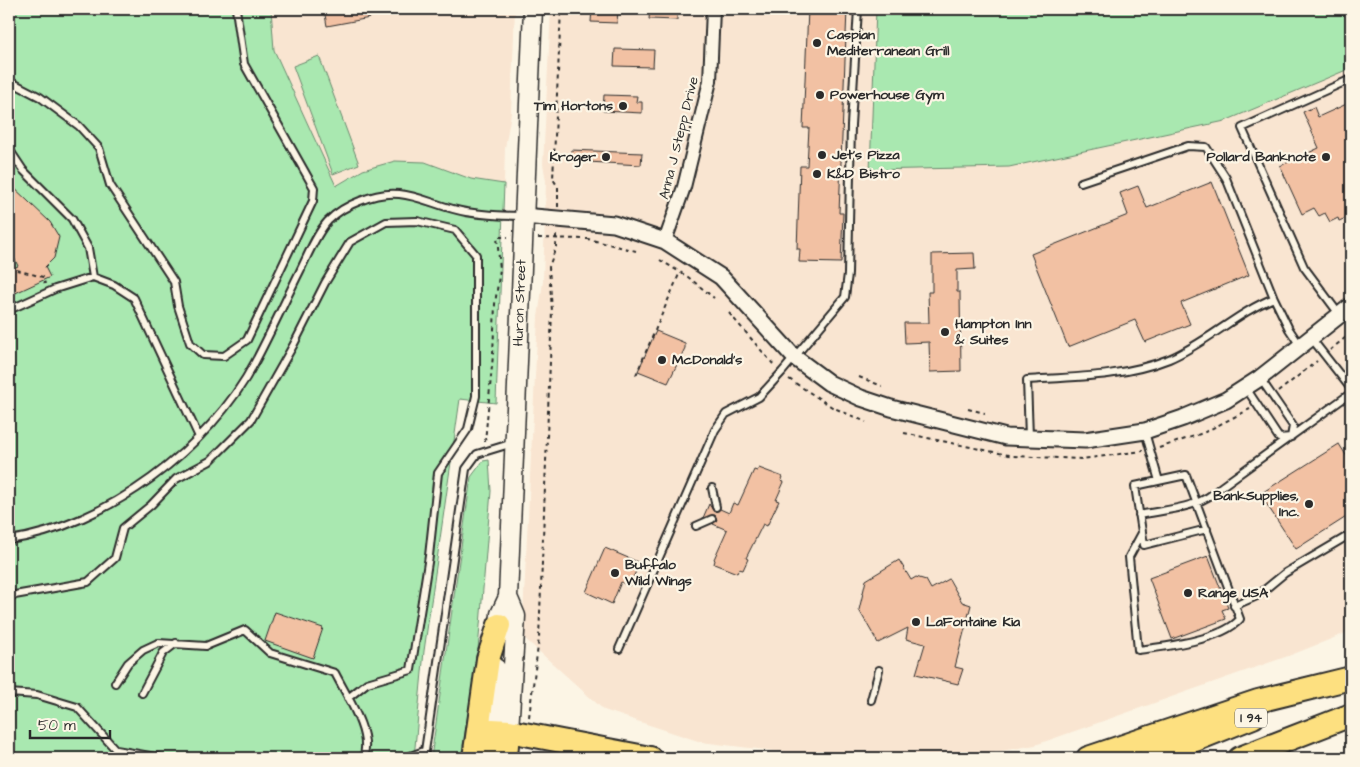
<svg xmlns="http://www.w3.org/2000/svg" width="1360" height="767" viewBox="0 0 1360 767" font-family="'Architects Daughter',sans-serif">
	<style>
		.built { fill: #f9e5d1 }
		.green { fill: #a9e8b0; stroke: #6a8a6e }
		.building { fill: #f2c1a3; stroke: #2b2b2b }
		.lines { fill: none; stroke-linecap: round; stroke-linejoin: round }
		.service-casing { stroke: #2b2b2b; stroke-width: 10 }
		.minor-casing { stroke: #2b2b2b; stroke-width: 16 }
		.tertiary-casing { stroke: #2b2b2b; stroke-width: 19 }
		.secondary-casing { stroke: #2b2b2b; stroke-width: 21 }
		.primary-casing { stroke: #2b2b2b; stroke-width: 24 }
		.motorway-casing { stroke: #2b2b2b; stroke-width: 26 }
		.path { stroke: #2b2b2b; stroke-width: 2; stroke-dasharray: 4 4; stroke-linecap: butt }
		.service { stroke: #fcf5e5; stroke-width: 6 }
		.minor { stroke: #fcf5e5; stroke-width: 12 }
		.tertiary { stroke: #fcf5e5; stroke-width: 15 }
		.secondary { stroke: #fcf5e5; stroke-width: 18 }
		.primary { stroke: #fde080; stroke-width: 20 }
		.motorway { stroke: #fde080; stroke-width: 22 }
		.poi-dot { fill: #2b2b2b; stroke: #fcf5e5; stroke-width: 2 }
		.labels { text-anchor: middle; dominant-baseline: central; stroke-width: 4.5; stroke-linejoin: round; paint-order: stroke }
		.shield { fill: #fcf5e5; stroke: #6a6863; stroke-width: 1 }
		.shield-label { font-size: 12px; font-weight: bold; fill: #2b2b2b }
		.poi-label { font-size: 14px; font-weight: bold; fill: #2b2b2b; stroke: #fcf5e5; text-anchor: start }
		.street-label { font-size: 14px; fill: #2b2b2b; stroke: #fcf5e5 }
	</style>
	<rect width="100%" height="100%" fill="#fcf5e5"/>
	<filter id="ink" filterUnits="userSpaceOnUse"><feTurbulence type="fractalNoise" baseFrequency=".02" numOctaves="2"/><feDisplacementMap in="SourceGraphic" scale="10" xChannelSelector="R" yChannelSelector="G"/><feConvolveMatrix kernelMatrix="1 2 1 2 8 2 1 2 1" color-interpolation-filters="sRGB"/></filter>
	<g filter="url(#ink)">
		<!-- built -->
		<path class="built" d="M271,9H515L511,113L505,148L504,184L471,179L425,162L363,170L336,186L274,50Z
			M551,9H1351V631L1291,655L1035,745L962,758H831L701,742L604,710L522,636L538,317L543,282L546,181L543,164Z"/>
		<!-- green -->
		<path class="green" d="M9,9H271L274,50L336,186L363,170L395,161L425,162L471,179L504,184L496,403L460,399L424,651L414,758H9Z
			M876,9H1351V68L1225,121L1009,167L870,170Z
			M319,56L359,164L333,174L293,66Z
			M489,460L491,491L478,650L461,758H431L471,477L483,461Z"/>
		<!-- building -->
		<path class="building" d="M324,9H368L370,18L327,26Z
			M592,9H618L617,23L591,22Z
			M650,9H677V20L649,19Z
			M808,9H847L839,213H843L841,263L799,262L800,249H797L800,166H807L809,128H803Z
			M615,49L654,50L653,67L614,66Z
			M604,95L637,96L636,102H642V113L603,111Z
			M1351,102V223L1346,218L1339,221L1338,218L1330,222L1325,213L1319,216L1314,208L1302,214L1280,166L1319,148L1303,112L1314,107L1318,117Z
			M571,150L642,153L641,165L570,161Z
			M1212,182L1249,275L1181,303L1190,324L1145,342L1135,320L1068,347L1031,254L1128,215L1120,193L1138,186L1147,208Z
			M9,183L50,222L59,237L54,258L45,267L50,277L9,296V270L18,266L9,247Z
			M974,253L975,269L957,270V292H960L961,371L930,372L929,342L905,343L904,323H929L928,292H932V254Z
			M656,331L685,343V348L668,383L638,371Z
			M1339,444L1351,463V514L1296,549L1260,494Z
			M759,468L783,477L781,481L784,482L776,500L779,501L767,526L763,524L746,558L748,559L743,570L739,569L737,573L714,564L715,560L714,559L727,530L713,524L717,520L715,515L703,518L709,504L714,512L720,509L729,513L733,503L738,505L754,470L757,471Z
			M605,548L640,563L629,586L621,582L612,604L586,592Z
			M1208,556L1228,608L1222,610L1226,619L1172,639L1149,578Z
			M899,560L911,580L916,577L926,580L931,589L949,579L962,602L971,605L955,667L963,669L958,684L916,674L925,644L906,639L908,628L878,643L859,610L866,580Z
			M275,612L323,628L313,658L265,641Z"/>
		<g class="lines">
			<!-- service casing -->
			<g class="service-casing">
				<path id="service" d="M9,84L13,83L40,97L79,126L99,148L110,185L174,282L178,306L190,343L203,355L224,356L247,340L313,201L314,188L244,64L236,9
					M9,149L23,170L72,219L88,248L93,277
					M1274,298L1289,329L1301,347
					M9,310L55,289L93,277L114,285L134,298L199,437
					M1339,314L1304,267L1242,128L1351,79
					M1312,339L1351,389
					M1246,388L1279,438L1291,437L1293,426L1260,378
					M1145,432L1159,481
					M1029,437L1027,380C1074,377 1124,377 1169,359C1207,343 1236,313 1274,298L1226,178L1206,147L1188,146L1081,182
					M712,488L716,507
					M1139,515C1168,509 1199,509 1221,487L1351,393
					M696,526L712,519
					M1142,533L1129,557L1138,650C1165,647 1222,640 1240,619L1186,475L1135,486L1144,545L1207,529
					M9,540C106,526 210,448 255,362C271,332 285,301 300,271C308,255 316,234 328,221C336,213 349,205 360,201C404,182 426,205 466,212C484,215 503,216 522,216
					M9,596L88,582L115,558L123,528L151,505L176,479L210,461L251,420L294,344L325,283L350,242L386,222L417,221L455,230L476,255V396L468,429L438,473L429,556L411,670L367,683L348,698
					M1234,606L1257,596L1285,573L1351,534
					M619,649L715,430L726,414L759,397L782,372L845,297L848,274L851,125L858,9
					M115,683L128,663L143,650L158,643L206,646L245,630L270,653L335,673C346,695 373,734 363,758
					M9,693L37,695L77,707L116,750L161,758
					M142,693L163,653L176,643
					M871,700L879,670
					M405,758L424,751
					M424,758L466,469L477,454L513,443"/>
			</g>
			<!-- minor casing -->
			<g class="minor-casing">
				<path id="minor" d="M665,241L684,187L710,81L713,9"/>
			</g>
			<!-- tertiary casing -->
			<g class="tertiary-casing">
				<path id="tertiary" d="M523,216L614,224L665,241L721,277L794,357L829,383L861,398L891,408L1006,437L1085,440L1145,431L1183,418L1226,400L1260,378L1351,306"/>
			</g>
			<!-- secondary casing -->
			<g class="secondary-casing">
				<path id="secondary" d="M508,597L516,616L509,731
					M498,637L500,614L508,597L533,9
					M492,730L496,668"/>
			</g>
			<!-- primary casing -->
			<g class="primary-casing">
				<path id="primary" d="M490,758L492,730
					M507,758L509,731"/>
			</g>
			<!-- motorway casing -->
			<g class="motorway-casing">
				<path id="motorway" d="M492,730L509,731L650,758
					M474,758L488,659L499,625
					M1088,758L1258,701L1351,678
					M1150,758L1253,717
					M1240,758L1351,715"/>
			</g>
			<!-- path -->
			<path class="path" d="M558,207V187L553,179L561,9
				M538,238L588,239L636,251
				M660,260L688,277L714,298
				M9,268L43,277L45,284
				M729,313L773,364
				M1330,350L1351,333
				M636,375L680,272
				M859,377L882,386
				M789,379L832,407L866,422
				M1278,392L1317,361
				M968,409L985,413
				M904,433L1013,456L1082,459L1143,451
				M485,442L493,355L495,304L500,269L497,237H508
				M1159,448L1203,433L1250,409
				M529,717L539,638L552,311L549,267L556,247V232
				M525,758L526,752"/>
			<!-- service -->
			<use href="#service" class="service"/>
			<!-- minor -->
			<use href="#minor" class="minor"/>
			<!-- tertiary -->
			<use href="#tertiary" class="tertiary"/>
			<!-- secondary -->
			<use href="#secondary" class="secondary"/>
			<!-- primary -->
			<use href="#primary" class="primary"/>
			<!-- motorway -->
			<use href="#motorway" class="motorway"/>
		</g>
	</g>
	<!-- markers -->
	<g class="poi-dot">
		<circle cx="817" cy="43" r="5"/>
		<circle cx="820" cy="95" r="5"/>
		<circle cx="623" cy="106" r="5"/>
		<circle cx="822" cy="155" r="5"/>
		<circle cx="606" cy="157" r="5"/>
		<circle cx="1326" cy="157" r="5"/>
		<circle cx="817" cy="174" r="5"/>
		<circle cx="945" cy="332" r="5"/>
		<circle cx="662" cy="360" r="5"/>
		<circle cx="1309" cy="504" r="5"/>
		<circle cx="615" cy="573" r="5"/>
		<circle cx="1188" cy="593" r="5"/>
		<circle cx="916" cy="622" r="5"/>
	</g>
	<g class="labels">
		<!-- shield labels -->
		<rect class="shield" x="1235" y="708.5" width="32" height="19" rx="4"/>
		<g class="shield-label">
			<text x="1251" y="718">I 94</text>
		</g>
		<!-- poi labels -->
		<g class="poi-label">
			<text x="827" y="35">Caspian<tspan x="827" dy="16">Mediterranean Grill</tspan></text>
			<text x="830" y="95">Powerhouse Gym</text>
			<text x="613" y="106" text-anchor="end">Tim Hortons</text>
			<text x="832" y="155">Jet's Pizza</text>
			<text x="596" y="157" text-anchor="end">Kroger</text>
			<text x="1316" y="157" text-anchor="end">Pollard Banknote</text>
			<text x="827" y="174">K&amp;D Bistro</text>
			<text x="955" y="324">Hampton Inn<tspan x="955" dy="16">&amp; Suites</tspan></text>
			<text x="672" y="360">McDonald's</text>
			<text x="1299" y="496" text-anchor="end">BankSupplies,<tspan x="1299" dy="16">Inc.</tspan></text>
			<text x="625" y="565">Buffalo<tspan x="625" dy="16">Wild Wings</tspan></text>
			<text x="1198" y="593">Range USA</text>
			<text x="926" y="622">LaFontaine Kia</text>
		</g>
		<!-- street labels -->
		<g class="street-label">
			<text transform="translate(679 138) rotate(-76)">Anna J Stepp Drive</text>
			<text transform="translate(520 303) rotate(-88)">Huron Street</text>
		</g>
	</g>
	<!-- margin -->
	<rect width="1360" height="767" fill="none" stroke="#fcf5e5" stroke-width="30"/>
	<rect x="15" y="15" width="1330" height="737" fill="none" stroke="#2b2b2b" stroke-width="2" filter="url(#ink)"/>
	<!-- scale -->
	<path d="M30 730v8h80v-8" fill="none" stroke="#2b2b2b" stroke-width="2.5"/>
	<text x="38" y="730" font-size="15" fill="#2b2b2b" stroke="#fcf5e5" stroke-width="4" paint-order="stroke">50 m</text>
</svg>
